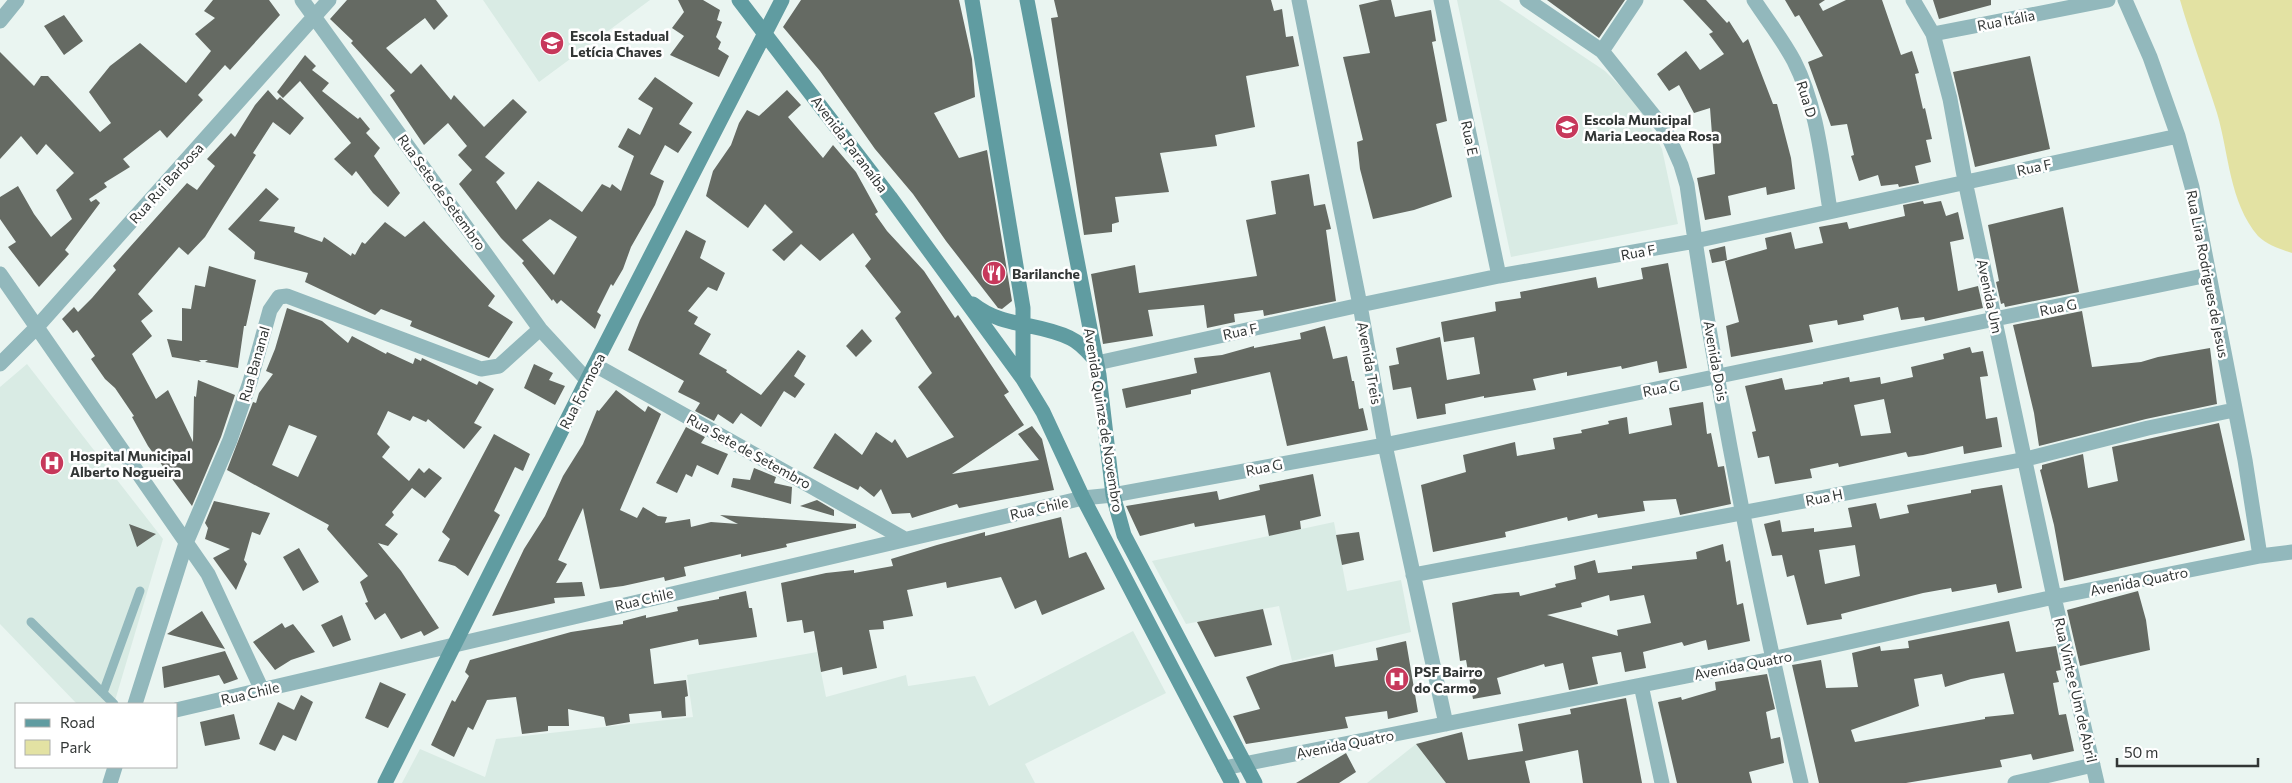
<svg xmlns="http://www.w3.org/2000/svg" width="2292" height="783" viewBox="0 0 2292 783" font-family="Commissioner,sans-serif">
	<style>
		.built { fill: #d9ebe4 }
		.green { fill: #e3e2a3 }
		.building { fill: #656a63; fill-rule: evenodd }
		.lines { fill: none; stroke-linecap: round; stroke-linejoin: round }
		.lane { stroke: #92b8bc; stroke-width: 9 }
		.street { stroke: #92b8bc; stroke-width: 15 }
		.secondary { stroke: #609ca1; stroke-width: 15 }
		.labels { text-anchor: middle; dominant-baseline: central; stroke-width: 5; stroke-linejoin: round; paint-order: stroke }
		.street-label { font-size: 14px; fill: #323635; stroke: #fff }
		.poi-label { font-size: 14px; font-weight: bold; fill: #323635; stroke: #fff; text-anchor: start }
	</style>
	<rect width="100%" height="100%" fill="#eaf5f1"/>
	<!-- built -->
	<path class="built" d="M483,0H650L539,82Z
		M1457,0H1499L1605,71L1638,104L1662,149L1678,224L1511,257Z
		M27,364L163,539L114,704H77L0,624V387Z
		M1334,522L1347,591L1401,580L1411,632L1292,661L1279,606L1186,624L1152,561Z
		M1133,631L1166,693L1025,764L1035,783H402L420,749L485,777L496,739L693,717L687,675L817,652L826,697L906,675L908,686L975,676L989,706Z
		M1416,744L1446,783H1367Z"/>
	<!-- green -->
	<path class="green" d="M2180,0H2292V253C2280,249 2267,245 2258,236C2229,202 2229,153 2217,113C2205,75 2191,38 2180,0Z"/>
	<!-- building -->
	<path class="building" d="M213,0H269L280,15L230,70L225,65L198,95L203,100L167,138L160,130L123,159L130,167L104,183L107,187L89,199L91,202L96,199L100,203L65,250L69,254L39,287L8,247L16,242L0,219V197L18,186L34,214L51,237L72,219L56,190L74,173L46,144L37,155L21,136L0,159V52L34,86L41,76H48L100,132L111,123L89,92L110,66L140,43L186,83L211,51L195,34L215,18L204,11Z
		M347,0H436L448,16L434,30L425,18L386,48L411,74L421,64L451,100L454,95L484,127L513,99L527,112L485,157L505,173L496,182L516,210L538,181L582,212L602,184L610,188L612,184L621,191L634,156L618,147L628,128L640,135L653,108L638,99L655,77L693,103L679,124L692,132L678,153L665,145L650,174L664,181L655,205L631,247L623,269L613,286L611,284L597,312L601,315L595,329L561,300L557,304L553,299L552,301L522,263L524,261L501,238L459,184L472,170L458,155L467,146L448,123L424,145L390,95L395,91L351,43L353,41L330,19ZM550,219L577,237L554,275L522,240Z
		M678,0H703L720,10L717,20L722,22L716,37L721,42L718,49L729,56L719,77L670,55L684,36L672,28L684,12Z
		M801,0H959L972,59L975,97L934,113L959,158L987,150L1012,301L1002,309L998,308L946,241L913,194L875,149L820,71L783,27Z
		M1054,0H1271L1274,11L1282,9L1286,37L1293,36L1299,66L1246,76L1255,127L1215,135L1217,146L1160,153L1169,192L1115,197L1119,222L1112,224V232L1084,235L1051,18L1058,17Z
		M1380,0H1391L1395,17L1431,10L1436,41L1432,42L1447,121L1436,124L1452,197L1414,210L1373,219L1360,169L1357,142L1363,140L1343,57L1370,53L1359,5Z
		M1547,0H1625L1599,38Z
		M1683,0H1706L1727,23L1729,21L1743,43L1748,39L1773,104H1777L1791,158L1795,189L1767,195L1766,187L1728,196L1731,215L1705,220L1697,178L1715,174L1710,108L1694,113L1679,85L1669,91L1657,74L1686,51L1700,70L1724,54L1709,34L1713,32Z
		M1785,0H1825L1819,4L1823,11L1846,0H1882L1901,55L1912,51L1919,73L1915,74L1923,109L1925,108L1932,139L1926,140L1931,162L1915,166L1919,183L1899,187L1898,184L1881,186L1878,175L1859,181L1851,156L1854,155L1847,124L1831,126L1808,62L1823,56L1799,15L1795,17Z
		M1933,0H1991V5L1939,19Z
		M64,15L83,41L64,55L44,26Z
		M305,55L316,66L312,70L329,83L322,91L358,119L360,117L370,129L366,133L380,148L374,156L400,193L388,207L373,193L356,171L352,176L334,159L351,143L300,81L283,98L277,92Z
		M2030,56L2050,149L1975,167L1953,72Z
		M268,90L277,100L280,97L304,118L290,135L273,122L253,153L256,155L205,237L188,255L179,247L138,294L153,311L141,321L152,336L132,354L156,399L168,390L193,442L194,396L196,397L198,380L235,395L221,437L192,506L148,446L132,417L134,416L115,388L105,379L91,359L95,356L77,330L73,333L62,319L74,307L78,312L92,298L116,270L113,266L187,183L197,190L215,166L207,159L231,133L235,137L255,105Z
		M787,90L801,105L788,117L823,158L833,145L856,172L878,212L875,214L887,231L924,271L955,318L958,315L1009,392L1004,395L1024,425L952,474L1039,460L1018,434L1032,426L1042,439L1054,490L959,508L957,504L912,518L910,513L892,514L881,489L874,497L860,486L858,490L813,468L835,433L862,455L876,432L892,443L895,439L907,458L954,437L918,387L932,373L895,318L901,312L865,266L871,259L853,233L820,261L801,244L784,261L772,250L793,232L765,204L748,228L706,196L713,171L731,145L739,123L747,110L759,116Z
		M1309,174L1314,206L1325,204L1331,229L1326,230L1336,301L1264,316L1263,310L1234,314L1235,322L1207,328L1204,305L1148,310L1153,336L1103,344L1091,274L1135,265L1139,293L1257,276L1246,220L1276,214L1271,181Z
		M266,188L279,199L259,221L295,227L294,232L322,242L324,237L351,256L352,253L355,255L362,242L365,244L385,222L405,237L424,221L495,296L488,306L513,322L489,358L410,326L412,321L381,309L375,315L360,308L305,282L308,273L254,259L255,252L228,229Z
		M1923,201L1924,204L1941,201L1946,216L1958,212L1964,239L1950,242L1958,291L1978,286L1983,308L1925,321L1924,317L1901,320L1898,307L1863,315L1864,320L1838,325L1837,320L1809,325L1813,342L1731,357L1726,326L1739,322L1725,261L1767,249L1765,238L1791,232L1795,249L1823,243L1819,227L1847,222L1849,229L1905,216L1903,205Z
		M2063,207L2079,292L2005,307L2004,303L2001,304L1996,282L1999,281L1988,225Z
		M686,230L706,241L700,258L725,273L717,291L708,287L688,311L698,317L694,324L711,334L699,354L727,370L726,372L761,395L798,350L806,356L794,376L805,384L795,398L784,391L761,427L741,413L733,424L718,414L714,421L695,411L700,403L678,392L684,381L628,350L640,320Z
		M1725,246L1727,260L1712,263L1709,250Z
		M1668,263L1687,368L1659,373L1657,361L1622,369L1621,366L1567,376V372L1533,379L1536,390L1484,398V396L1445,404L1446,414L1417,419L1411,387L1393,390L1389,366L1399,364L1396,348L1440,337L1447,380L1480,374L1474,337L1444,342L1441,322L1496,311L1495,302L1521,298L1520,292L1596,277L1598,288L1643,279L1641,268Z
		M209,266L256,280L246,326H244L238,368L205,362L208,360H199L201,362L172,357L167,339L182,341V308L191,309L195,285L205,287Z
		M287,308L322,321L348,343L352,336L386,354L387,352L413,364L415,358L421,361L422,358L477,385L479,381L494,389L474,423L482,427L464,449L428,419L426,422L413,416L410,421L388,411L377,434L390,447L382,457L409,481L419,468L424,473L429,468L442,478L425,498L412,488L392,512L394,515L385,525L398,534L388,546L378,543L401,571L439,628L424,636L421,631L401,639L385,613L375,620L365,603L368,602L360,582L368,576L327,529L329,525L227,470L253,402L256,403L259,393L273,374L266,371L275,349ZM289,425L317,436L298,477L272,465Z
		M2082,311L2092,367L2141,362L2158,357L2210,348L2217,404L2146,419L2039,446L2034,413L2013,325Z
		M1325,326L1333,359L1347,356L1352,381H1354L1359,409L1363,408L1368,430L1287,446L1270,372L1191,390V394L1126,408L1122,389L1197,373L1194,358L1222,355L1254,346V348L1301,339L1300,333Z
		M862,329L872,341L856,357L846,346Z
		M1970,347L1972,353L1983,351L1988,376L1980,377L1986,419L1997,417L2002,447L1964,454L1963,446L1923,455L1908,457L1906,452L1839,467L1838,463L1810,469L1812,478L1775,484L1769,456L1758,458L1752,432L1756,431L1745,386L1782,378L1785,390L1823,384V382L1849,377L1850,382L1880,377L1881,384L1913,377L1911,367L1944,359L1943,354ZM1884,399L1891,433L1861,436L1854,405Z
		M534,364L553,373L549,380L565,386L555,405L524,388Z
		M616,390L645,412L648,406L661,414L620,510L637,518L643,507L658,516L667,517L665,523L690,519L691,527L711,522L738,524L720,515L856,524V528L786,544L787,547L741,557V554L684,567L686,576L665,581L664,577L623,586L600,589L583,508L558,560L567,564L556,583L582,582L585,596L554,598L555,603L492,616L524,549L545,516L563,476L583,444L597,410L599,411Z
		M1703,402L1707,434L1711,433L1718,467L1724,466L1731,504L1680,515L1676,499L1643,501L1645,511L1598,518L1597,514L1568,521L1567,517L1505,532L1506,537L1433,552L1421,485L1466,472L1463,455L1515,442L1517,456L1555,449L1553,438L1582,433L1581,430L1609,424L1608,421L1627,417L1629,434L1672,425L1669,408Z
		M2219,423L2245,540L2064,581L2054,525L2040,470L2042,469V465L2083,454L2088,488L2118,481L2112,447Z
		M686,427L705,437L701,443L728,454L718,475L697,465L692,477L686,474L677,493L656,483Z
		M494,434L530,454L523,471L515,467L494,511L500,515L468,576L455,566L438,561L450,539L442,532Z
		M754,468L776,477L774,483L792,487L791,504L731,487L733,478L750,480Z
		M1313,474L1321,516L1300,521L1301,529L1269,536L1265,515L1195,527L1194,523L1140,536L1126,506L1217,491L1219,500L1260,490L1259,485Z
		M2002,485L2022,588L1998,593L1996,584L1952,592L1951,588L1923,593L1841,614L1842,619L1807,625L1794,575L1787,577L1782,555L1772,556L1764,524L1780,520L1782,532L1814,528V532L1852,527L1848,508L1876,503L1880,519L1909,513L1907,505L1971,493V490ZM1855,545L1860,576L1825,584L1819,550Z
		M817,500L834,510V516L800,506Z
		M214,501L270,513L260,535L252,532L244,560L247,564L236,590L213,558L230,549L205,539L208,528L205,523Z
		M1061,517L1069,558L1086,552L1105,589L1042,615L1036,600L1015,609L1001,577L947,588L946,582L907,590L913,616L883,621L884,629L869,630L877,668L843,675L842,667L821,672L814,631L804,633L802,620L787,622L781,583L826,573L854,570V573L893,566L891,559L937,545L985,532V536Z
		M129,524L156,534L137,547Z
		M1359,532L1364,560L1342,565L1336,535Z
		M1723,544L1726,562L1730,560L1737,605L1743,603L1750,641L1708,650L1706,640L1684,646L1682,642L1643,652L1646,668L1625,672L1621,652L1592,657L1598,684L1569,690L1563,663L1545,667L1544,664L1497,678L1501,694L1473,699L1466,660L1460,661L1452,603L1495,594L1519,592L1520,596L1556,587L1555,584L1576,579L1574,566L1595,560L1598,573L1632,569V566L1697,559L1696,552ZM1609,595L1610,601L1644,595L1651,623L1617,630L1618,636L1547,615L1582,607L1581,603Z
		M299,548L319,582L303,591L283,557Z
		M746,591L749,608H752L757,637L699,645L698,639L650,649L654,684L686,680L688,696L685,697L686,716L662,718L661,711L629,714L630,722L606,726L604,717L568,709L569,726H548V731L522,734L516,697L487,700L473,730L468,727L454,757L431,745L452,700L455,702L469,676L465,672L470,660L571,632L623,624V621L646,615V618L678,611L677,607L719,599V597Z
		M2138,591L2146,620L2150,650L2080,666L2067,610Z
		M1263,609L1272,645L1215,657L1197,622Z
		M202,611L225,649L167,634Z
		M342,615L351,640L333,647L321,625Z
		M2009,621L2016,652L2056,646L2061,670L2056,671L2059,682L2053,683L2059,715L2066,714L2074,751L2033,760L2031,754L2000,760L2002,767L1906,783H1819L1792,665L1821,660L1826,688L1858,687L1852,653L1880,646L1881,651L1909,648L1908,641ZM2004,673L2014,714L1985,717V719L1855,742L1851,730L1919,706L1914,679L1942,674L1945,687L1971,679Z
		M282,623L285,628L293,624L315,652L291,660L275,670L253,642Z
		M1406,641L1418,712L1388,719L1387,711L1345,717L1348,728L1246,744L1233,716L1260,709L1246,677L1281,665L1333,654L1335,667L1378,660L1376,648Z
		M225,651L238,679L224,684L219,675L164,688L162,667Z
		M1767,674L1775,709L1766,712L1771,739L1780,737L1784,763L1749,772L1752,783H1677L1658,702L1681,697L1682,700L1716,690L1715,682Z
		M380,682L406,694L388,728L365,718Z
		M301,695L313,702L296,741L283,735L275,751L259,744L278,702L294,710Z
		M1626,698L1642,783H1583L1578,750L1525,761L1530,783H1446L1416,744L1462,732L1468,760L1523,751L1518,724L1571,714L1570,709Z
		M234,714L240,739L205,746L200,722Z
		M1346,753L1356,772L1339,783H1296Z"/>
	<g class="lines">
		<!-- lane -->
		<path class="lane" d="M31,622L114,704
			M103,693L140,591"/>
		<!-- street -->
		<path class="street" d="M302,0L540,329L587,380
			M1299,0L1360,305L1385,445L1446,724
			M1441,0L1499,276
			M1527,0L1602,51L1666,131L1681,165L1687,185C1715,386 1755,586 1801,783
			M1754,0C1767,20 1783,40 1794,61C1817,106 1822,161 1830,210
			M1913,0L1933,34L1950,99L1965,181L2054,597L2097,783
			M2125,0L2150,57L2178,136L2192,187L2245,460L2260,556
			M0,21L17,0
			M1933,34L2108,0
			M1602,51L1636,0
			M0,274L208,574L262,690
			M1097,363L1360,305L1499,276L1695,241L2178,136
			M0,364L36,328L329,0
			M595,365L903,538
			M1413,575L2026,459L2148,428L2234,410
			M1641,685L1662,783
			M135,704L186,543L230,440L250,382L270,310L279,297L287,296L481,369L499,366L540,329
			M176,710L1083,498L1113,495L1385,445L2208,275
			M1224,768L1772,659L2054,597L2260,556L2292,552
			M110,783L115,767
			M2015,783L2093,765"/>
		<!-- secondary -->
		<path class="secondary" d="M739,0L890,197L1023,379L1043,412L1083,498L1232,783
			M972,0L1023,308V379
			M1027,0L1099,375L1113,495L1124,535L1255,783
			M973,304C1003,328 1037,322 1070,338C1081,343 1088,352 1096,361
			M385,783L587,380L782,0"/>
	</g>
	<!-- icons -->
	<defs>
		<g id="school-disc" transform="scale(1.25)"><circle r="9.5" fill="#c7385b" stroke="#fff"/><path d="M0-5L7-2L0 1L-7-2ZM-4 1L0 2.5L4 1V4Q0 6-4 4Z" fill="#fff"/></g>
		<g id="restaurant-disc" transform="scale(1.25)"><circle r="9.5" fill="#c7385b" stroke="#fff"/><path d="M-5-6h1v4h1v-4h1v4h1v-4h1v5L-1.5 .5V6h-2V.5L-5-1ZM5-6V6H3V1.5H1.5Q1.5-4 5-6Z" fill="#fff"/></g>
		<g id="hospital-disc" transform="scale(1.25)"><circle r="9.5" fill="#c7385b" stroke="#fff"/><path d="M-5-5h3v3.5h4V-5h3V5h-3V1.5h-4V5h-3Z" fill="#fff"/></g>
	</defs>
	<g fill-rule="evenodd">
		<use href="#school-disc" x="552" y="43"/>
		<use href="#school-disc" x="1567" y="127"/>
		<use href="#restaurant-disc" x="994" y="273"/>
		<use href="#hospital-disc" x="52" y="463"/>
		<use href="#hospital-disc" x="1397" y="679"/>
	</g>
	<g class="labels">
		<!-- street labels -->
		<g class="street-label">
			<text transform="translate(2006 20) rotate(-11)">Rua Itália</text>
			<text transform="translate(1807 99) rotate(73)">Rua D</text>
			<text transform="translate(1470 138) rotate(78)">Rua E</text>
			<text transform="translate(850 144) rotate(53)">Avenida Paranaíba</text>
			<text transform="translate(2034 167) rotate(-12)">Rua F</text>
			<text transform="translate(166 183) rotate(-48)">Rua Rui Barbosa</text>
			<text transform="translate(442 192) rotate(54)">Rua Sete de Setembro</text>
			<text transform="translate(1638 252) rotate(-10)">Rua F</text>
			<text transform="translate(2208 274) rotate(79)">Rua Lira Rodrigues de Jesus</text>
			<text transform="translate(1990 296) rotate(78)">Avenida Um</text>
			<text transform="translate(2058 307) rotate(-12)">Rua G</text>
			<text transform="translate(1240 331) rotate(-12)">Rua F</text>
			<text transform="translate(1716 361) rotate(80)">Avenida Dois</text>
			<text transform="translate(1370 363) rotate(80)">Avenida Treis</text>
			<text transform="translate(254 364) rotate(-74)">Rua Bananal</text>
			<text transform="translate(1661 388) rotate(-11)">Rua G</text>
			<text transform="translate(582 391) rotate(-63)">Rua Formosa</text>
			<text transform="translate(1104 420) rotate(81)">Avenida Quinze de Novembro</text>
			<text transform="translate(749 451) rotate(29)">Rua Sete de Setembro</text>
			<text transform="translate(1264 467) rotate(-11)">Rua G</text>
			<text transform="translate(1824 497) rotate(-11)">Rua H</text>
			<text transform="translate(1039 508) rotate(-13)">Rua Chile</text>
			<text transform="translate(2139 581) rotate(-11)">Avenida Quatro</text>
			<text transform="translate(644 599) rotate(-13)">Rua Chile</text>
			<text transform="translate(1743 665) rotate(-11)">Avenida Quatro</text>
			<text transform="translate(2076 690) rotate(77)">Rua Vinte e Um de Abril</text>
			<text transform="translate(250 693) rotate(-13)">Rua Chile</text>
			<text transform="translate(1345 744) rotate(-11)">Avenida Quatro</text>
		</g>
		<!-- poi labels -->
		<g class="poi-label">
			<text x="570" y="35">Escola Estadual<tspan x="570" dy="16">Letícia Chaves</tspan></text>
			<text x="1584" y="119">Escola Municipal<tspan x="1584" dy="16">Maria Leocadea Rosa</tspan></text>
			<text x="1012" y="273">Barilanche</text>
			<text x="70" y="455">Hospital Municipal<tspan x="70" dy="16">Alberto Nogueira</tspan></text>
			<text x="1414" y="671">PSF Bairro<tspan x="1414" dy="16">do Carmo</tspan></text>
		</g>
	</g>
	<!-- legend -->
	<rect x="15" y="703" width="162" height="65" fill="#ffffff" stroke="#adafae"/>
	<rect x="25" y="719" width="25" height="8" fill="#609ca1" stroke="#adafae"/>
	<text x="60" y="728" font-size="15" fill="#323635">Road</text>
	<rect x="25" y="740" width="25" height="15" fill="#e3e2a3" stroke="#adafae"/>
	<text x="60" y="753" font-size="15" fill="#323635">Park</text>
	<!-- scale -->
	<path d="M2117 758v8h141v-8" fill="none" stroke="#323635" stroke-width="2.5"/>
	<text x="2124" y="758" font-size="15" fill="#323635" stroke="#ffffff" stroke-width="4" paint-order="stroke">50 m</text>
</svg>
